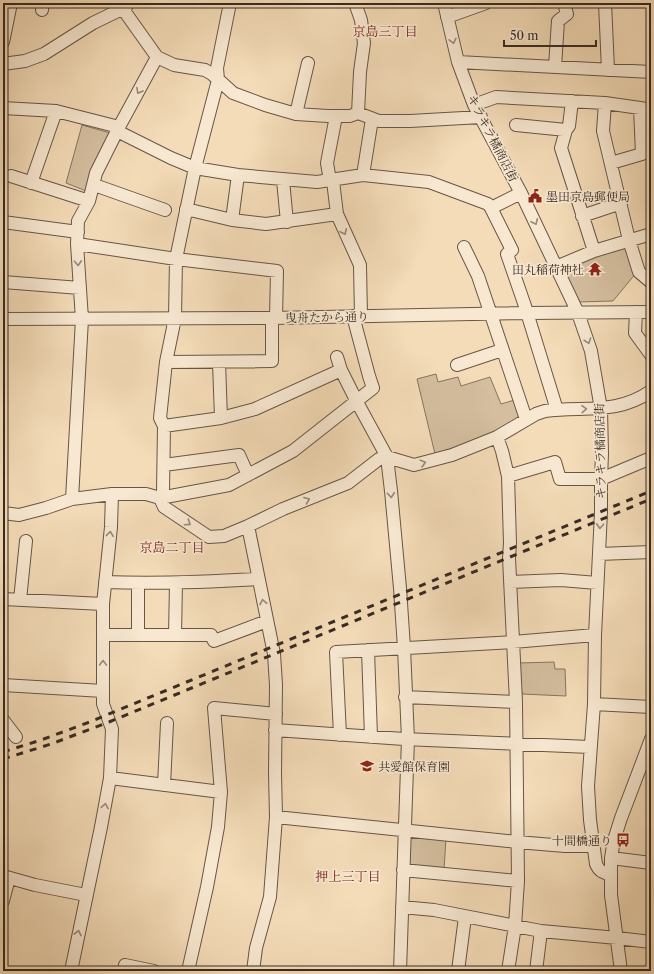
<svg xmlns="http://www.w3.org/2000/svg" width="654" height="974" viewBox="0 0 654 974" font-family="'Libre Caslon Text','Noto Serif JP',serif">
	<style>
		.green { fill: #d4be9f; stroke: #867461 }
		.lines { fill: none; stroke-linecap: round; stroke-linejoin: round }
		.minor-casing { stroke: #665648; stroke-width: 14 }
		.minor { stroke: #f8e8d1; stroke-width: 12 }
		.rail { stroke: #372a23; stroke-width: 3; stroke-dasharray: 7 7; stroke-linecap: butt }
		.oneway { stroke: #98897a }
		.labels { text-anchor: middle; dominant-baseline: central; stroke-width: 3.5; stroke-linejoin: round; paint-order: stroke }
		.street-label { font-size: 12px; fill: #372a23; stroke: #f8e8d1 }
		.poi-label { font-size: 12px; fill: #372a23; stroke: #f8e8d1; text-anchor: start }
		.neighbourhood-label { font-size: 13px; fill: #7a1f14; stroke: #f8e8d1 }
	</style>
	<rect width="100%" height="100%" fill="#f4dcb8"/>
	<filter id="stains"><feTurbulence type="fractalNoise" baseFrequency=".005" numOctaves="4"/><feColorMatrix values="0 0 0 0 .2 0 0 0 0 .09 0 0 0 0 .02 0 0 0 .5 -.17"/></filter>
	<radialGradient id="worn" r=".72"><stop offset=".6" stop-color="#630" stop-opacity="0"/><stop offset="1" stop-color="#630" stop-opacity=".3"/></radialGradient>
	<!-- green -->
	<path class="green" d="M82,125L110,133L86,191L66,183Z
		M624,245L636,273L613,301L578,302L564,271L565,267Z
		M436,374L438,382L458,377L461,386L490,377L501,404L518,399L524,418L479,439L435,454L417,379Z
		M554,662L555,669H565L566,696L522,694L519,663Z
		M409,835L446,839L444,869L407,865Z"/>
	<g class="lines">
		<!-- minor casing -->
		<g class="minor-casing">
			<path id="minor" d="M126,3L125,12L157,57L174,65L205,70L212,74L233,93L265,105L296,114L328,116H350L358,113L379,121H410L481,117
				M355,3L361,20L364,43L360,72L358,113
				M444,3L458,62L474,105L521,193L578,313L591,351L601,409L602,454L601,479V512L595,635L594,704L588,786L590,820L596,864C599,871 603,873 610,874
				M605,3L608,70
				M42,10L43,3
				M447,17L486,3
				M3,42L11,3
				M458,62L651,72
				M3,64L25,61L44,54L93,23L126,7
				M555,67L558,21L567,14L564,3
				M572,101L569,126L566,130L561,148L594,251
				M605,103L603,131L629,240L639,272L651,282
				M474,105L496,97L605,103L640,108L651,110
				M3,108L56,111L119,127
				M296,114L308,63
				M516,125L566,130
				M117,131L171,158L195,168L238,175L317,182L363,175L429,182L488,204L491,208L521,193
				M611,163L642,154L640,108
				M363,175L372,119
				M11,176L89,201
				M283,180L287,222
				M330,181L327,163L336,116
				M333,181L337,214L360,265L361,316
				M31,183L56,111
				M94,186L100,187L165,210
				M491,208L512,250L507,254L525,306L557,410
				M186,209L232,220L266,224L337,214
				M582,216L621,203
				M232,220L238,175
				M3,222L78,232
				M77,244L176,259L277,271L276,318
				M464,247L478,276L526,419
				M556,267L594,251L651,234
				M3,282L80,288
				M636,312L635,333L651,355
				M3,319L272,318L527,313L651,312
				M337,357L341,370L357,402L387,457L391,491L400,588L404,648L408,739L400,971
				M166,362L272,361V318
				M219,362L221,418
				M457,365L502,350
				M164,426L221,418L255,409L341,370
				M497,437L502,451L508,476L510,543L509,558L516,702L518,881L515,926L508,971
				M164,465L239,455L248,475
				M508,476L555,462L560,479H601L651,458
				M160,498L164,507L209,537L224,536L248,526L283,509L348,483L379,459L387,457L414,465L452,455L497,437L536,414L545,411C584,406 617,415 651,391
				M160,498L163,492L164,426L160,418L166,362L175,318L176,259L195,168L218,80L217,68L230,3
				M72,499L82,319L77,244L78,221L89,201L96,173L119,127L157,57
				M3,513L19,515L46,508L72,499L112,494H146L160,498L229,485L293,451L373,388L369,376L353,316
				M248,526L274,654L276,685L275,773L276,817L270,897L256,948L253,971
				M599,554L651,552
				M105,582C156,584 207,582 258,579
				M510,582L561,580L597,583
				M138,584V635
				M3,599L103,604
				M20,600L26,541
				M103,635H211L214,641L267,621
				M175,635L176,583
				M368,650L371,737
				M3,685L103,691
				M405,697L516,702
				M594,704L651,707
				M3,720L16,737
				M275,730L404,739L590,747
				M340,735L336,652L513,642L595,635
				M110,778L221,792
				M164,785L167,723
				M276,817L517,842L565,846H593
				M611,858L651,863
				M403,870L518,881
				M3,876L35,885L86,895
				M3,901L9,878
				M402,907L434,910L541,931L617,938L651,942
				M71,971L101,827L110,778L112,729L103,704V604L111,527L112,494
				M124,971L125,965L154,971
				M188,971L207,887L218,827L221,792L214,708L276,714
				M458,971L465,917
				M536,971L541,931
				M621,971L611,895V858L614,840L621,818L651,739"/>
		</g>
		<!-- minor -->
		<use href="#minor" class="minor"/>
		<!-- rail -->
		<path class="rail" d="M3,752L41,740L87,723L651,491
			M3,759L51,744L109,722L651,499"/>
	</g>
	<!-- one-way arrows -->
	<defs><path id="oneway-chevron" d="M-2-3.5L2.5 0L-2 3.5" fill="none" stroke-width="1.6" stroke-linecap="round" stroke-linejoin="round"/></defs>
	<g class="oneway">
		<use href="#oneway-chevron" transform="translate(453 41) rotate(77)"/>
		<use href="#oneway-chevron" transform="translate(139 91) rotate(119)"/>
		<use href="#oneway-chevron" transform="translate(535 222) rotate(65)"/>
		<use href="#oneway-chevron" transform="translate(344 232) rotate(65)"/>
		<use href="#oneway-chevron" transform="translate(78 263) rotate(87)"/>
		<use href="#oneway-chevron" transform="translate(588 341) rotate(71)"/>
		<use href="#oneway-chevron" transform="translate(584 409) rotate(-2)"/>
		<use href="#oneway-chevron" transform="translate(423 463) rotate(-15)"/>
		<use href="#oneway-chevron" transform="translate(391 495) rotate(85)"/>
		<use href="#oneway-chevron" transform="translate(307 500) rotate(-21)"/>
		<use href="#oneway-chevron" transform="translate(188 523) rotate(34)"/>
		<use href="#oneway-chevron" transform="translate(600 526) rotate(93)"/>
		<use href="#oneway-chevron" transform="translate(110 534) rotate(-84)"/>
		<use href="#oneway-chevron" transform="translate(263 602) rotate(-101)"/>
		<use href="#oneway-chevron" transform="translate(103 663) rotate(-90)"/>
		<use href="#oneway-chevron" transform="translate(105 806) rotate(-80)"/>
		<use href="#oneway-chevron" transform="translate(78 933) rotate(-78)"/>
	</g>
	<!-- icons -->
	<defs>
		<g id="civic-bare" transform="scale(1.08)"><path d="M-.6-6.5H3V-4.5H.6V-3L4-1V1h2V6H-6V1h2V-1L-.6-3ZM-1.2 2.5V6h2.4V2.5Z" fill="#8f2418" stroke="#f8e8d1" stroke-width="2.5" paint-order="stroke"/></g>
		<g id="temple-bare" transform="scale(1.08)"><path d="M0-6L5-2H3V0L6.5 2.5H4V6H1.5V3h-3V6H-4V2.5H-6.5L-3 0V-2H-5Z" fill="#8f2418" stroke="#f8e8d1" stroke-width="2.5" paint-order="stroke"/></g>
		<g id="school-bare" transform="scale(1.08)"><path d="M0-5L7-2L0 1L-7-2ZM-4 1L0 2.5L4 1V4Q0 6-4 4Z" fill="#8f2418" stroke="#f8e8d1" stroke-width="2.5" paint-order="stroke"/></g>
		<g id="bus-bare" transform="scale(1.08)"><path d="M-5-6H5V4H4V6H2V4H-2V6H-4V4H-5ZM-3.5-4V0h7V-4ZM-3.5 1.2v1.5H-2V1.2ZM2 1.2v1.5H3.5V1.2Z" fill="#8f2418" stroke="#f8e8d1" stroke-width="2.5" paint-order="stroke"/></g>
	</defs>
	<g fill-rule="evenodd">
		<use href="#civic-bare" x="535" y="196"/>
		<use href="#temple-bare" x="595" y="269"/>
		<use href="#school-bare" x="367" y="766"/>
		<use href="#bus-bare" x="623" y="840"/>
	</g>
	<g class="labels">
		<!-- street labels -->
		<g class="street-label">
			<text transform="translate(493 138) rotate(63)">キラキラ橘商店街</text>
			<text transform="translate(327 317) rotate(-1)">曳舟たから通り</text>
			<text transform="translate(600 451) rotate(-91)">キラキラ橘商店街</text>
		</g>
		<!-- poi labels -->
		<g class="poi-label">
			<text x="546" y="196">墨田京島郵便局</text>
			<text x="584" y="269" text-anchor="end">田丸稲荷神社</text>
			<text x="378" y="766">共愛館保育園</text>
			<text x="612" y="840" text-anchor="end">十間橋通り</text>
		</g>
		<!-- neighbourhood labels -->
		<g class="neighbourhood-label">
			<text x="385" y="31">京島三丁目</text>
			<text x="172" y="547">京島二丁目</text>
			<text x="348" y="876">押上三丁目</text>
		</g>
	</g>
	<!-- margin -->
	<rect width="654" height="974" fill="none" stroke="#f4dcb8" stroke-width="16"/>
	<rect x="4" y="4" width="646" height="966" fill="none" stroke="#372a23" stroke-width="2"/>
	<rect x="8" y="8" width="638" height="958" fill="none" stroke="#372a23"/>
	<!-- scale -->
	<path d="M504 40v6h92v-6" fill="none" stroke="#372a23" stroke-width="2"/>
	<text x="510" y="40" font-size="12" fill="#372a23" stroke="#f8e8d1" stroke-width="3" paint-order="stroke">50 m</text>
	<rect width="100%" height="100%" filter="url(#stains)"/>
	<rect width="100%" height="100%" fill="url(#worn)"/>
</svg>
